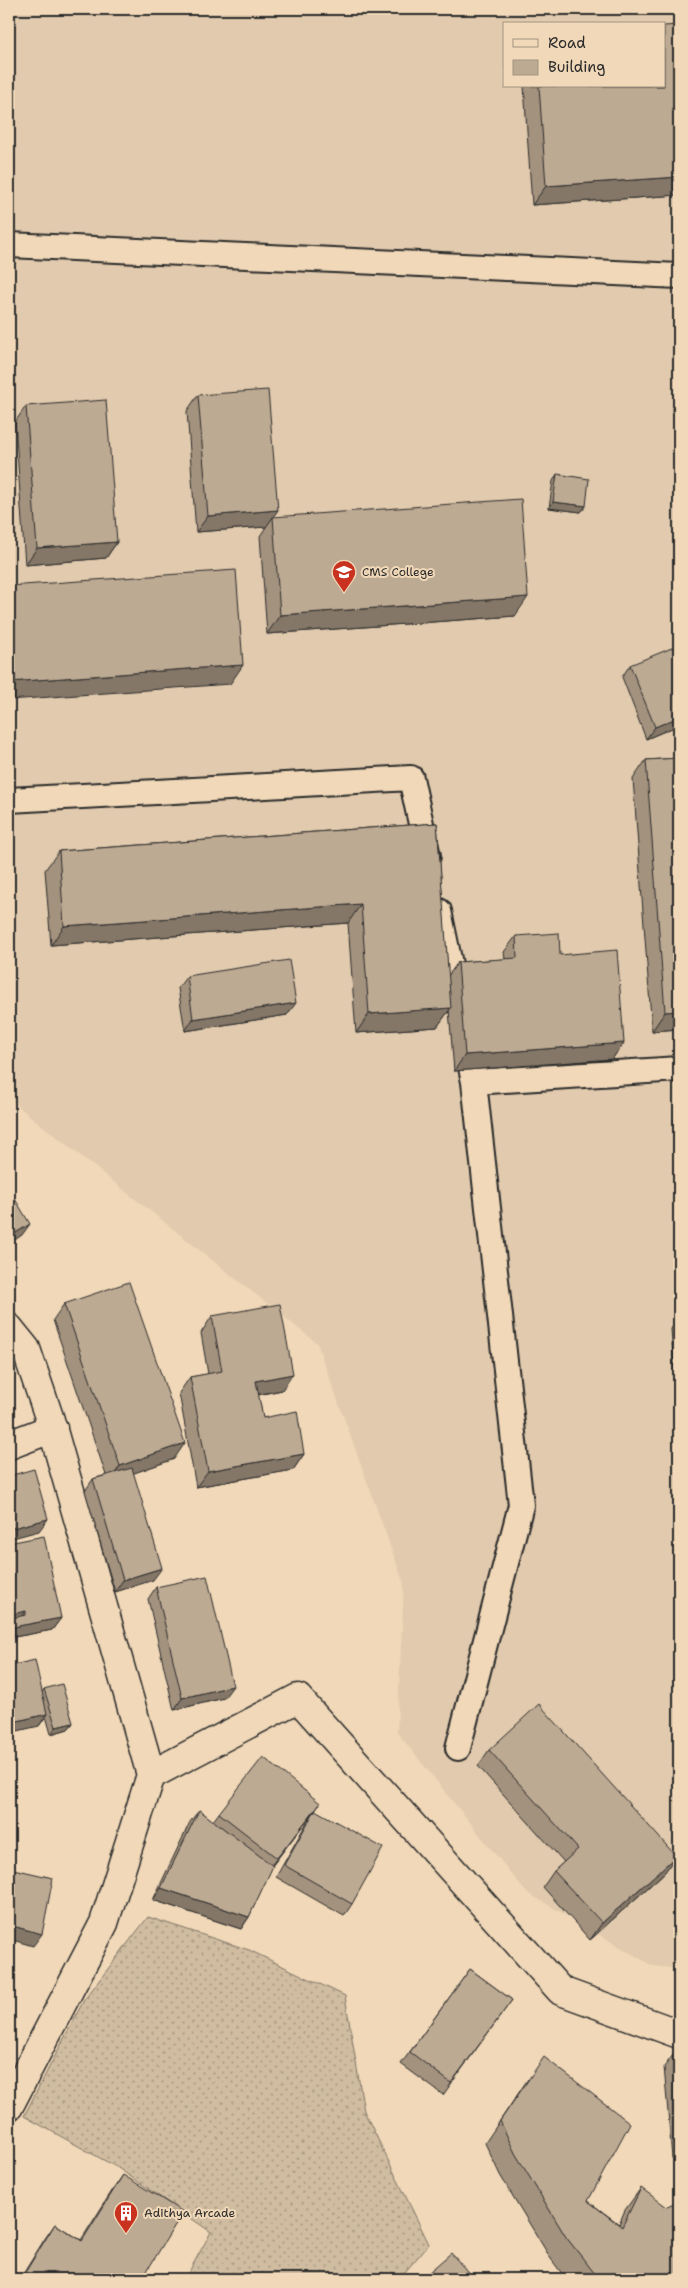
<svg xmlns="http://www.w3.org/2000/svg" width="688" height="2288" viewBox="0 0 688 2288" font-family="'Shantell Sans',sans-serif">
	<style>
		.built { fill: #e1caad; fill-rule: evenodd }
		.grass { fill: url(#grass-dots); stroke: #7e7466 }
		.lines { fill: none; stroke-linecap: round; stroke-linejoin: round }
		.lane-casing { stroke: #2b2b2b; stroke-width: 28 }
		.street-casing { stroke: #2b2b2b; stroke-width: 31 }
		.lane { stroke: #f0d8b8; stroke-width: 24 }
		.street { stroke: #f0d8b8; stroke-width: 28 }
		.wall { fill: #a3927e; stroke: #2b2b2b }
		.shaded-wall { fill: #847767; stroke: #2b2b2b }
		.building { fill: #bdaa93; stroke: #2b2b2b }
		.labels { text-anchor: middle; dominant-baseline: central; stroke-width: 4; stroke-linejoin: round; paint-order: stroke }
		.poi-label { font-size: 12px; fill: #2b2b2b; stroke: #f0d8b8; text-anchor: start }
	</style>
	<defs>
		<pattern id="grass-dots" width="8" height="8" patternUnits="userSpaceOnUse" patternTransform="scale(1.25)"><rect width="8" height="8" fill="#d0bca0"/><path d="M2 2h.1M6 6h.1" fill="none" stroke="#a99983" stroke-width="1.8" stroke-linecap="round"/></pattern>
	</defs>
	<rect width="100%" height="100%" fill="#f0d8b8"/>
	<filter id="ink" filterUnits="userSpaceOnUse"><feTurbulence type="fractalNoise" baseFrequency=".02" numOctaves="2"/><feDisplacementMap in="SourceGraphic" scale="10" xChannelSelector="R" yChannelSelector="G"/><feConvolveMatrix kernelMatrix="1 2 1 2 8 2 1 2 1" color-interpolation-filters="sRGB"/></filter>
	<g filter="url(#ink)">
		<!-- built -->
		<path class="built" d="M9,9H679V1969L653,1966L526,1892L397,1732L404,1584L317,1343L9,1099ZM504,24H664V86H504Z"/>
		<!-- grass -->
		<path class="grass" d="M148,1917L249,1950L345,1996L364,2111L429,2244L399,2279H185L211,2232L118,2168L24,2116L84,2000Z"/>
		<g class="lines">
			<!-- lane casing -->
			<g class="lane-casing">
				<path id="lane" d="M9,245L679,276
					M9,800L411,778L428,856
					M439,911L458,1003
					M474,1082L679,1069
					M458,1748L521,1505L474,1082L465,1038"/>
			</g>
			<!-- street casing -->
			<g class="street-casing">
				<path id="street" d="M9,1328L26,1349L50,1420L151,1775
					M9,1445L53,1428
					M9,2106L104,1923L151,1775L298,1698L561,1991L679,2034"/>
			</g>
			<!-- lane -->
			<use href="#lane" class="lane"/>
			<!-- street -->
			<use href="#street" class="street"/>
		</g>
		<!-- wall -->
		<path class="wall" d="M679,25V195L532,205L524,86H664Z
			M198,395L273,517L515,616L267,634L260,536L266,527L196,532L187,411Z
			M26,406L117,542L106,558L25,565L15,422Z
			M557,474L586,506L581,512L549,508L553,481Z
			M630,665L679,725L646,739L622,677Z
			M679,758V1029L652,1031L633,779L646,760Z
			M437,823L448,976L458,962L505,959L504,952L516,936L560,955L624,1043L612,1059L454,1071L449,1010L437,1027L356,1033L348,923L51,945L45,870L59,851Z
			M187,976L287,1015L185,1031L178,988Z
			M679,1113V1189L674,1120Z
			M64,1304L174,1459L133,1473L153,1580L115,1592L85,1491L93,1479L106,1475L53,1320Z
			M212,1316L282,1390L258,1395L263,1418L304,1454L293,1470L196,1487L179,1393L190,1377L208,1374L201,1333Z
			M679,1317V1438L671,1329Z
			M9,1543L61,1618L52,1630L9,1638Z
			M156,1587L224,1698L174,1710L148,1599Z
			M44,1689L73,1723L68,1729L51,1734L46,1716L39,1726L42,1692Z
			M489,1750L665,1872L590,1940L543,1887L554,1871L564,1862L478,1766Z
			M320,1803L272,1866L249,1917L241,1929L153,1900L190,1822L199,1810L213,1821L219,1813Z
			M315,1810L352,1904L344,1916L276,1877L307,1822Z
			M470,1969L512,2000L443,2095L401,2064Z
			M673,2055H679V2157L672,2158L664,2067Z
			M528,2079L588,2201L619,2224L625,2210L641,2188L679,2279H566L551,2259L500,2175L485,2143Z
			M123,2175L142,2279H20L44,2240L55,2224L81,2240L112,2191Z"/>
		<!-- shaded-wall -->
		<path class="shaded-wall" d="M679,177V195L532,205L546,186Z
			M553,502L586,506L581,512L549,508Z
			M278,510L266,527L196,532L208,516Z
			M117,542L106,558L25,565L37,548Z
			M528,597L515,616L267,634L280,615Z
			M243,665L230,684L9,700V682Z
			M679,717V725L646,739L655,727Z
			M361,904L348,923L51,945L64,926Z
			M296,1003L287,1015L185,1031L193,1019Z
			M451,1008L437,1027L356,1033L369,1014Z
			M679,1011V1029L652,1031L665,1012Z
			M624,1043L612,1059L454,1071L465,1055Z
			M30,1224L22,1235L9,1244V1237Z
			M293,1374L282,1390L244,1397L256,1381Z
			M185,1443L174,1459L109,1482L120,1466Z
			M304,1454L293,1470L196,1487L208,1471Z
			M48,1519L39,1531L9,1539V1529Z
			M162,1568L153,1580L115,1592L123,1580Z
			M26,1611L17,1623L11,1618L9,1621V1615Z
			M61,1618L52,1630L9,1638V1633L13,1627Z
			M233,1686L224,1698L174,1710L182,1698Z
			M47,1714L39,1726L9,1733V1723Z
			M73,1723L68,1729L51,1734L56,1727Z
			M320,1803L311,1815L268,1870L277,1858Z
			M676,1856L665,1872L590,1940L602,1923Z
			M161,1888L249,1917L241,1929L153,1900Z
			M9,1925L42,1934L33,1946L9,1939Z
			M679,2147V2157L672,2158Z"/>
		<!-- building -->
		<path class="building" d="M679,25V177L546,186L539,86H664V26Z
			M268,390L278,510L208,516L198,395Z
			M106,400L117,542L37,548L26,406Z
			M557,474L589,479L586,506L553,502Z
			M521,499L528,597L280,615L273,517Z
			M236,570L243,665L9,682V586Z
			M679,645V717L655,727L630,665Z
			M679,758V1011L665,1012L646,760Z
			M437,823L451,1008L369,1014L361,904L64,926L59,851Z
			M559,933L560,955L617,950L624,1043L465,1055L458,962L517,958L516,936Z
			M289,960L296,1003L193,1019L187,976Z
			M9,1189L30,1224L9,1237Z
			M129,1282L185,1443L120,1466L64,1304Z
			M280,1304L293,1374L256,1381L263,1418L297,1411L304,1454L208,1471L190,1377L222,1371L212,1316Z
			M132,1468L162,1568L123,1580L93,1479Z
			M34,1469L48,1519L9,1529V1476Z
			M44,1536L61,1618L13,1627L11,1618L26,1615V1611L9,1615V1543Z
			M207,1576L233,1686L182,1698L156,1587Z
			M35,1660L47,1714L9,1723V1666Z
			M62,1684L73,1723L56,1727L44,1689Z
			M539,1704L676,1856L602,1923L554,1871L578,1849L489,1750Z
			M263,1757L320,1803L277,1858L219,1813Z
			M199,1810L273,1866L249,1917L161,1888Z
			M315,1810L383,1848L352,1904L284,1865Z
			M9,1868L53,1878L42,1934L9,1925Z
			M470,1969L512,2000L451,2083L410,2052Z
			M673,2055H679V2135Z
			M544,2057L630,2123L588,2201L622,2227L641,2188L667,2207L679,2202V2279H599L566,2237L515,2153L500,2121Z
			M123,2175L183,2212L142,2279H21L55,2224L82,2241Z
			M451,2253L474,2279H421Z"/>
	</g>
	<!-- icons -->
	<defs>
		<g id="university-pin" transform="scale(1.25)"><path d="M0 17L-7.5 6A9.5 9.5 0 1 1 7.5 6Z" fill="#c8321e" stroke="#f0d8b8"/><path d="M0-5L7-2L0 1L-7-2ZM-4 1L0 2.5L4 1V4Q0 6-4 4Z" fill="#fff"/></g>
		<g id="building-pin" transform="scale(1.25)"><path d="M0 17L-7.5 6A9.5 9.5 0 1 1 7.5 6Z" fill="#c8321e" stroke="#f0d8b8"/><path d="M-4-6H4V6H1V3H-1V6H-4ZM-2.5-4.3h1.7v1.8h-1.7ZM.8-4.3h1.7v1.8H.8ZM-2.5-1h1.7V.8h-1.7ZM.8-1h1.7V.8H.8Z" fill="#fff"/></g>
	</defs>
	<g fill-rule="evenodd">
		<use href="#university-pin" x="344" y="572"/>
		<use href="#building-pin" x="126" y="2213"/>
	</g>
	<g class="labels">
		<!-- poi labels -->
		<g class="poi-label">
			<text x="362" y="572">CMS College</text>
			<text x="144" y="2213">Adithya Arcade</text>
		</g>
	</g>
	<!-- margin -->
	<rect width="688" height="2288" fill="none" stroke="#f0d8b8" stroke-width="30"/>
	<rect x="15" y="15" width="658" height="2258" fill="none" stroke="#2b2b2b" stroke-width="2" filter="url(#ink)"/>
	<!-- legend -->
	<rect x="503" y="22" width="162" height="65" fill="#f0d8b8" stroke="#a19380"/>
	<rect x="513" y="39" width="25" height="8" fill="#f0d8b8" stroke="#a19380"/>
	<text x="548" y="48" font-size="15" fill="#2b2b2b">Road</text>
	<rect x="513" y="60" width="25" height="15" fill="#bdaa93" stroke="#a19380"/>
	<text x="548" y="72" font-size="15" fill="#2b2b2b">Building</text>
</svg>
